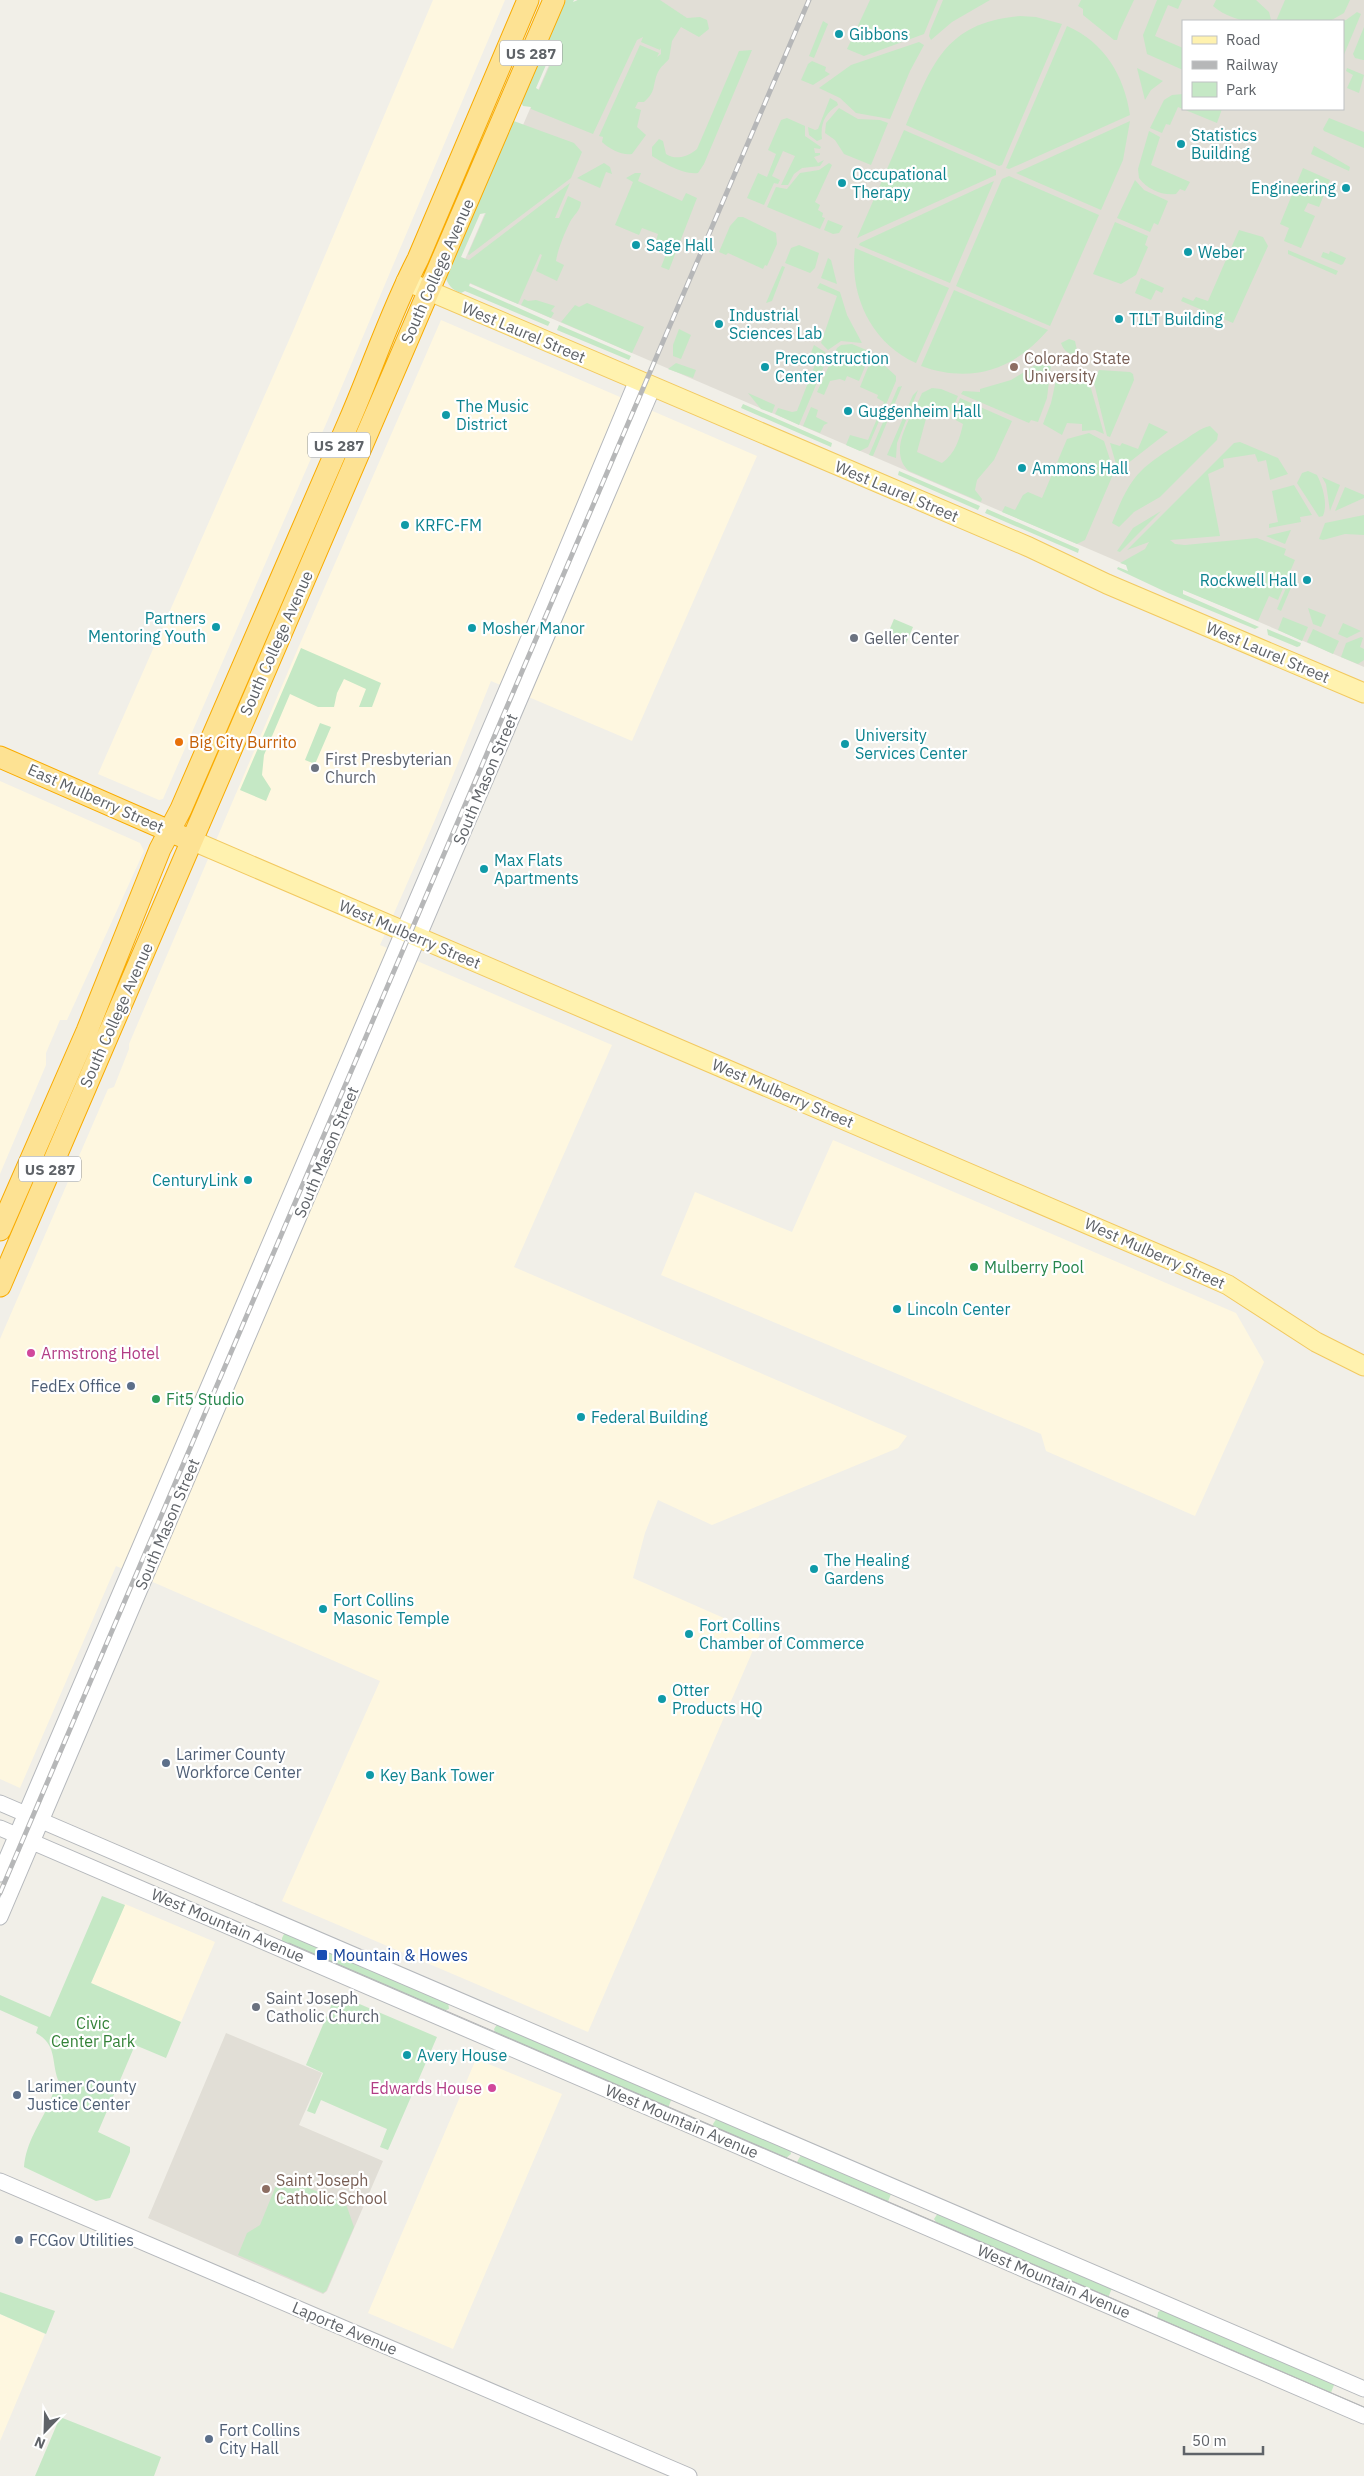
<svg xmlns="http://www.w3.org/2000/svg" width="1364" height="2476" viewBox="0 0 1364 2476" font-family="'IBM Plex Sans',sans-serif">
	<style>
		.commercial { fill: #fef7e0 }
		.education { fill: #e1ded6; fill-rule: evenodd }
		.green { fill: #c5e8c5; fill-rule: evenodd }
		.lines { fill: none; stroke-linecap: round; stroke-linejoin: round }
		.minor-casing { stroke: #b5b8bc; stroke-width: 17 }
		.major-casing { stroke: #f2c960; stroke-width: 21 }
		.highway-casing { stroke: #f9ab00; stroke-width: 23 }
		.minor { stroke: #fff; stroke-width: 15 }
		.major { stroke: #fff2af; stroke-width: 19 }
		.highway { stroke: #fde293; stroke-width: 21 }
		.tram { stroke: #b6b7b8; stroke-width: 1 }
		.rail-casing { stroke: #b6b7b8; stroke-width: 5 }
		.rail { stroke: #fff; stroke-width: 3; stroke-dasharray: 9; stroke-linecap: butt }
		.culture-dot { fill: #0f9aa8; stroke: #fff; stroke-width: 2 }
		.education-dot { fill: #8d6e63; stroke: #fff; stroke-width: 2 }
		.worship-dot { fill: #6b7280; stroke: #fff; stroke-width: 2 }
		.food-dot { fill: #e8710a; stroke: #fff; stroke-width: 2 }
		.leisure-dot { fill: #2e9e5b; stroke: #fff; stroke-width: 2 }
		.hotel-dot { fill: #d1479c; stroke: #fff; stroke-width: 2 }
		.service-dot { fill: #5c6f8a; stroke: #fff; stroke-width: 2 }
		.transit-dot { fill: #1a4fb4; stroke: #fff; stroke-width: 2 }
		.labels { text-anchor: middle; dominant-baseline: central; stroke-width: 4.5; stroke-linejoin: round; paint-order: stroke }
		.shield { fill: #fff; stroke: #8f9295; stroke-width: 1 }
		.shield-label { font-size: 15px; font-weight: bold; fill: #5f6368 }
		.culture-label { font-size: 16px; fill: #0d838f; stroke: #fff; text-anchor: start }
		.street-label { font-size: 16px; fill: #5f6368; stroke: #fff }
		.education-label { font-size: 16px; fill: #785e54; stroke: #fff; text-anchor: start }
		.worship-label { font-size: 16px; fill: #5b616d; stroke: #fff; text-anchor: start }
		.food-label { font-size: 16px; fill: #c56008; stroke: #fff; text-anchor: start }
		.leisure-label { font-size: 16px; fill: #27864d; stroke: #fff; text-anchor: start }
		.hotel-label { font-size: 16px; fill: #b23c85; stroke: #fff; text-anchor: start }
		.service-label { font-size: 16px; fill: #4e5e75; stroke: #fff; text-anchor: start }
		.transit-label { font-size: 16px; fill: #164399; stroke: #fff; text-anchor: start }
		.park-label { font-size: 16px; fill: #348238; stroke: #fff }
	</style>
	<rect width="100%" height="100%" fill="#f1efe8"/>
	<!-- commercial -->
	<path class="commercial" d="M433,0H505L329,417L163,799L159,800L98,774L293,331Z
		M441,320L757,456L632,741L491,681L435,820L380,945L612,1045L514,1267L907,1436L898,1448L712,1525L658,1500L645,1533L633,1578L760,1634L588,2032L282,1901L380,1681L116,1566L20,1788L0,1779V1339L108,1089L114,1087L129,1049V1044L299,646Z
		M0,781L140,843L144,851L67,1020H60L46,1053V1065L0,1174Z
		M833,1140L1236,1313L1264,1362L1195,1516L1046,1451L1041,1434L661,1275L695,1192L792,1232Z
		M125,1904L215,1942L181,2022L91,1983Z
		M476,2059L562,2094L453,2349L368,2313Z
		M0,2314L45,2334L0,2441Z"/>
	<!-- education -->
	<path class="education" d="M577,0H1364V667L457,278ZM1183,21H1343V109H1183Z
		M226,2033L322,2073L299,2125L383,2161L327,2291L323,2294L148,2218Z"/>
	<!-- green -->
	<path class="green" d="M566,0H574L573,2L578,0H660L687,18L700,17L707,20L709,29L699,37L681,27L672,41L669,59C665,64 661,66 658,72C652,85 657,91 644,102H638L635,108L641,110L637,127L646,135L632,154C623,156 609,149 602,142L603,137L599,136L640,45L659,53L657,57L661,54V48L660,50L641,42L643,37L637,40L593,134L531,109V107L523,106L521,102ZM556,42H560L539,90L536,88Z
		M870,0H938L924,34L864,56L847,49Z
		M943,0H990L952,22L931,40L929,36L930,31Z
		M1081,0H1134L1119,32L1117,40H1114L1083,15V9L1078,6Z
		M1157,0H1182L1178,9L1168,5L1155,36L1183,48V70L1147,54L1143,35Z
		M1216,0H1256L1269,12L1271,20C1252,25 1228,19 1213,6Z
		M1285,0H1350L1344,13L1330,21H1276Z
		M1357,12L1361,14L1343,57L1341,21L1346,20Z
		M1020,16L1036,17L1062,24L1002,165L999,166L906,125C932,65 945,22 1020,16Z
		M823,21L828,24L814,58L809,56Z
		M1067,26C1104,42 1124,75 1130,115L1009,169L1006,168Z
		M1364,27V60H1363L1355,58L1353,54Z
		M919,42L924,45L910,71L890,119L856,113L840,98L819,88L851,65Z
		M752,50L704,164L698,173C684,175 663,163 652,156V147L659,139L663,141L666,154C676,161 689,156 697,149L739,51Z
		M812,61L826,67L825,71L830,74L813,85L801,80L808,64Z
		M1137,68L1163,81L1151,90L1145,100Z
		M1347,68L1364,75L1359,93L1347,88L1353,75L1346,71Z
		M1183,94V109H1222L1217,123L1178,107L1170,125L1166,124L1162,133L1150,128L1164,100L1172,95Z
		M830,98L837,102L838,105C825,113 820,124 822,139L817,141L809,135L808,127L815,130L818,129Z
		M839,108L858,119L880,120L888,123L871,165L844,154L835,140L825,133L826,123Z
		M787,118L805,126V136L821,147L820,149L814,148L815,153H820V155L814,157L818,163L824,160L820,166L802,168L794,174L788,185H781L795,156L783,151L772,176L780,180L778,184L774,183L764,205L747,198L758,173L767,177L776,154L768,150L781,120Z
		M1329,118L1364,132V148L1324,131L1323,129Z
		M511,120L574,143L582,152L571,178L469,255L468,254L486,213L480,214L461,257L469,260L570,183L555,218H559L568,196L581,202C580,212 574,214 570,222C564,234 558,249 556,261L564,265L557,281L536,271L542,255L540,254L518,304L470,283L469,286L550,322L548,326L465,291L461,293C452,290 448,285 445,276Z
		M1130,121L1123,160L1101,210L1016,173Z
		M904,130L996,170V175L857,238Z
		M1149,131L1160,137L1151,165L1190,182L1185,191L1180,189L1176,194C1162,196 1147,189 1139,178L1138,169Z
		M1314,146L1350,167L1349,171L1311,154Z
		M604,163L610,167L612,174L606,172L600,188L577,178Z
		M829,163L832,165L815,202L820,205L818,210L823,213L822,217L825,218L820,229L767,207L776,187L787,189L800,173L819,170Z
		M1303,168L1330,180L1319,207L1308,203L1304,211L1315,216L1301,248L1284,241L1289,228L1280,224Z
		M635,173H641L638,181L682,201L686,193L697,198L669,270L661,267L669,247L656,241L658,234L642,228L639,235L615,225L633,182L626,178Z
		M1009,176L1099,215L1050,326L956,286L1002,179Z
		M1135,180L1144,190L1168,201L1158,225L1154,223L1150,232L1117,218Z
		M994,181L950,283L859,245L860,243Z
		M738,217H743L776,233L777,244L767,266L765,265L763,269L728,253L726,255L719,252L730,226Z
		M828,220L843,226L839,233L833,234L824,230Z
		M1115,222L1148,236L1145,245L1148,247L1136,275L1121,284L1093,274Z
		M1239,230L1263,237L1268,246L1233,323L1181,301L1183,297L1193,301L1196,297L1208,301Z
		M799,245L819,253L815,268L810,273L785,263L791,248Z
		M855,248L949,288L916,363C871,343 849,295 855,248Z
		M1288,250L1338,271L1336,275L1288,254Z
		M1330,251L1346,258L1343,264L1341,265L1321,257L1323,252L1329,254Z
		M828,258L831,260L837,284L821,278Z
		M782,266L785,267L772,301L766,303Z
		M1141,278L1164,288L1162,293L1156,290L1151,300L1135,293Z
		M820,283L840,292L847,315L862,343L841,341L828,350L821,343L837,296L817,288Z
		M954,290L1048,330C1014,370 971,384 921,366Z
		M524,299L528,301L536,300L555,306L551,311L554,313L551,318L521,305Z
		M587,303L644,327L632,353L561,322L575,305L579,307Z
		M559,325L631,356L629,360L557,330Z
		M679,329L691,335L681,359L673,356V345Z
		M1069,339L1075,341L1078,355C1069,354 1064,352 1061,343Z
		M852,344L871,352L859,381L847,376L845,381L840,379L830,381L824,395L817,392L837,348L841,345Z
		M814,345L825,352L827,359L799,425L775,414L778,408L792,412L797,411L816,362L809,358Z
		M873,355L896,376V381L868,447L860,451L846,445L850,435L868,440L884,402L877,398L878,395L860,387Z
		M676,363L696,370L693,378L668,369Z
		M1037,364L1051,365L1047,398L1038,422L1031,420L1029,423L961,394L963,391L980,392V389L1011,380Z
		M1099,370L1130,372L1133,374L1134,380L1110,437L1107,436L1094,383Z
		M1060,376L1088,378L1104,434L1095,430L1082,431V424L1067,423L1062,435L1043,424L1051,403L1056,380H1058Z
		M902,386L873,456L869,455L898,387Z
		M932,388L941,389L958,396L949,417L930,413L927,415L917,452L942,463C955,454 960,438 963,424L952,418L960,398L1012,421L994,460L977,480L975,490L982,499L981,502L909,471C886,451 913,415 922,393Z
		M918,390L897,443L896,458L887,455L913,395Z
		M748,393L775,405L772,413L761,409Z
		M743,404L832,443L831,447L741,408Z
		M811,407L818,410L816,417L828,423L824,425L820,433L803,426Z
		M1149,423L1168,432L1118,471L1110,443L1120,446L1122,443L1138,449Z
		M1210,426L1218,434L1217,440L1160,497L1134,512L1119,527L1112,523C1131,475 1139,468 1183,441C1191,436 1200,428 1210,426Z
		M1089,433L1104,441L1114,472L1085,540L1077,544L1002,512L1005,506L1015,510L1023,495L1028,492L1042,498L1067,439Z
		M1240,442L1278,458L1288,474L1270,480L1266,460L1258,462L1255,454L1223,459L1224,467L1208,474L1220,536L1170,540L1175,544L1185,545L1257,538L1286,549L1284,555L1295,560L1278,600L1269,596L1258,621L1183,590V594L1259,627L1255,629L1168,593L1117,569L1118,567L1128,571L1126,565L1120,563L1145,549L1149,542L1127,550L1234,443Z
		M899,471L980,506L978,510L898,475Z
		M1308,471L1317,475C1323,487 1328,504 1323,516L1319,517L1297,483L1302,473Z
		M1322,477L1340,485L1330,511L1326,484Z
		M1294,485L1312,515L1300,517L1301,522L1269,528V524L1278,522L1272,491Z
		M1345,487L1364,495V498L1335,511Z
		M987,509L1079,549L1078,553L985,513Z
		M1161,511L1120,552L1117,551L1133,528Z
		M1364,515V535L1345,534L1323,540L1319,539L1325,523Z
		M1291,530L1285,544L1266,536Z
		M1289,581L1293,583L1281,611L1277,609Z
		M1308,608L1326,615L1321,627L1313,624Z
		M1283,617L1308,627L1302,641L1278,630Z
		M894,619L913,627L905,646L886,638Z
		M1343,623L1361,631L1347,638L1338,634Z
		M1267,629L1301,643L1300,646L1297,647L1268,635Z
		M1313,629L1339,641L1333,654L1307,642Z
		M1361,637L1363,638L1360,647L1364,649V660L1358,664L1341,657L1346,643Z
		M301,648L381,683L372,707H359L366,689L344,679L337,693L334,707H318L290,694L264,755L262,775L271,789L266,801L240,790Z
		M320,723L331,727L315,764L305,760Z
		M102,1896L125,1905L91,1983L181,2022L166,2058L135,2045L98,2132L130,2147V2152L110,2198L96,2201L24,2167C26,2142 40,2124 50,2102C53,2094 54,2087 58,2080C51,2059 57,2045 36,2033L38,2027L0,2010V1995L50,2017Z
		M285,1932L448,2002L449,2009L441,2012L282,1942V1938Z
		M336,1994L437,2037L388,2150L380,2147L387,2129L321,2100L315,2114L307,2111L323,2073L306,2065Z
		M498,2023L672,2098L668,2108L495,2033L494,2029Z
		M717,2118L790,2149L791,2154L785,2159L714,2128L713,2124Z
		M801,2155L891,2194L887,2204L799,2166L797,2162Z
		M286,2178L346,2204L354,2227L326,2291L323,2293L238,2255L247,2233L260,2225L277,2183Z
		M938,2213L1112,2288L1108,2298L938,2225L934,2219Z
		M0,2292L55,2311L46,2334L0,2314Z
		M1164,2309L1332,2382L1334,2385L1330,2395L1157,2320L1158,2312Z
		M60,2417L161,2457L154,2476H35Z"/>
	<g class="lines">
		<!-- minor casing -->
		<g class="minor-casing">
			<path id="minor" d="M0,1803L1364,2389
				M0,1828L1364,2416
				M0,1874L546,598L637,380
				M0,1917L653,387
				M0,2181L689,2476"/>
		</g>
		<!-- major casing -->
		<g class="major-casing">
			<path id="major" d="M406,281L1029,547L1107,584L1364,693
				M191,840L1190,1268L1228,1285L1316,1342L1364,1366"/>
		</g>
		<!-- highway casing -->
		<g class="highway-casing">
			<path id="highway" d="M0,757L183,837
				M0,1230L87,1031L160,849L181,809C238,679 294,549 350,419C373,366 391,311 418,259L528,0
				M0,1286L554,0"/>
		</g>
		<!-- minor -->
		<use href="#minor" class="minor"/>
		<!-- major -->
		<use href="#major" class="major"/>
		<!-- highway -->
		<use href="#highway" class="highway"/>
		<!-- tram -->
		<path class="tram" d="M289,1943L1364,2407"/>
		<!-- rail casing -->
		<g class="rail-casing">
			<path id="rail" d="M0,1893L809,0"/>
		</g>
		<!-- rail -->
		<use href="#rail" class="rail"/>
	</g>
	<!-- markers -->
	<g class="culture-dot">
		<circle cx="839" cy="34" r="5"/>
		<circle cx="1181" cy="144" r="5"/>
		<circle cx="842" cy="183" r="5"/>
		<circle cx="1346" cy="188" r="5"/>
		<circle cx="636" cy="245" r="5"/>
		<circle cx="1188" cy="252" r="5"/>
		<circle cx="1119" cy="319" r="5"/>
		<circle cx="719" cy="324" r="5"/>
		<circle cx="765" cy="367" r="5"/>
		<circle cx="848" cy="411" r="5"/>
		<circle cx="446" cy="415" r="5"/>
		<circle cx="1022" cy="468" r="5"/>
		<circle cx="405" cy="525" r="5"/>
		<circle cx="1307" cy="580" r="5"/>
		<circle cx="216" cy="627" r="5"/>
		<circle cx="472" cy="628" r="5"/>
		<circle cx="845" cy="744" r="5"/>
		<circle cx="484" cy="869" r="5"/>
		<circle cx="248" cy="1180" r="5"/>
		<circle cx="897" cy="1309" r="5"/>
		<circle cx="581" cy="1417" r="5"/>
		<circle cx="814" cy="1569" r="5"/>
		<circle cx="323" cy="1609" r="5"/>
		<circle cx="689" cy="1634" r="5"/>
		<circle cx="662" cy="1699" r="5"/>
		<circle cx="370" cy="1775" r="5"/>
		<circle cx="407" cy="2055" r="5"/>
	</g>
	<g class="education-dot">
		<circle cx="1014" cy="367" r="5"/>
		<circle cx="266" cy="2189" r="5"/>
	</g>
	<g class="worship-dot">
		<circle cx="854" cy="638" r="5"/>
		<circle cx="315" cy="768" r="5"/>
		<circle cx="256" cy="2007" r="5"/>
	</g>
	<circle class="food-dot" cx="179" cy="742" r="5"/>
	<g class="leisure-dot">
		<circle cx="974" cy="1267" r="5"/>
		<circle cx="156" cy="1399" r="5"/>
	</g>
	<g class="hotel-dot">
		<circle cx="31" cy="1353" r="5"/>
		<circle cx="492" cy="2088" r="5"/>
	</g>
	<g class="service-dot">
		<circle cx="131" cy="1386" r="5"/>
		<circle cx="166" cy="1763" r="5"/>
		<circle cx="17" cy="2095" r="5"/>
		<circle cx="19" cy="2240" r="5"/>
		<circle cx="209" cy="2439" r="5"/>
	</g>
	<rect class="transit-dot" x="316" y="1949" width="12" height="12" rx="2.5"/>
	<g class="labels">
		<!-- shield labels -->
		<g class="shield">
			<rect x="500" y="40.5" width="62" height="25" rx="4"/>
			<rect x="308" y="432.5" width="62" height="25" rx="4"/>
			<rect x="19" y="1156.5" width="62" height="25" rx="4"/>
		</g>
		<g class="shield-label">
			<text x="531" y="53">US 287</text>
			<text x="339" y="445">US 287</text>
			<text x="50" y="1169">US 287</text>
		</g>
		<!-- culture labels -->
		<g class="culture-label">
			<text x="849" y="34">Gibbons</text>
			<text x="1191" y="135">Statistics<tspan x="1191" dy="18">Building</tspan></text>
			<text x="852" y="174">Occupational<tspan x="852" dy="18">Therapy</tspan></text>
			<text x="1336" y="188" text-anchor="end">Engineering</text>
			<text x="646" y="245">Sage Hall</text>
			<text x="1198" y="252">Weber</text>
			<text x="729" y="315">Industrial<tspan x="729" dy="18">Sciences Lab</tspan></text>
			<text x="1129" y="319">TILT Building</text>
			<text x="775" y="358">Preconstruction<tspan x="775" dy="18">Center</tspan></text>
			<text x="456" y="406">The Music<tspan x="456" dy="18">District</tspan></text>
			<text x="858" y="411">Guggenheim Hall</text>
			<text x="1032" y="468">Ammons Hall</text>
			<text x="415" y="525">KRFC-FM</text>
			<text x="1297" y="580" text-anchor="end">Rockwell Hall</text>
			<text x="206" y="618" text-anchor="end">Partners<tspan x="206" dy="18">Mentoring Youth</tspan></text>
			<text x="482" y="628">Mosher Manor</text>
			<text x="855" y="735">University<tspan x="855" dy="18">Services Center</tspan></text>
			<text x="494" y="860">Max Flats<tspan x="494" dy="18">Apartments</tspan></text>
			<text x="238" y="1180" text-anchor="end">CenturyLink</text>
			<text x="907" y="1309">Lincoln Center</text>
			<text x="591" y="1417">Federal Building</text>
			<text x="824" y="1560">The Healing<tspan x="824" dy="18">Gardens</tspan></text>
			<text x="333" y="1600">Fort Collins<tspan x="333" dy="18">Masonic Temple</tspan></text>
			<text x="699" y="1625">Fort Collins<tspan x="699" dy="18">Chamber of Commerce</tspan></text>
			<text x="672" y="1690">Otter<tspan x="672" dy="18">Products HQ</tspan></text>
			<text x="380" y="1775">Key Bank Tower</text>
			<text x="417" y="2055">Avery House</text>
		</g>
		<!-- street labels -->
		<g class="street-label">
			<text transform="translate(437 271) rotate(-66)">South College Avenue</text>
			<text transform="translate(524 332) rotate(23)">West Laurel Street</text>
			<text transform="translate(897 491) rotate(23)">West Laurel Street</text>
			<text transform="translate(276 643) rotate(-66)">South College Avenue</text>
			<text transform="translate(1268 652) rotate(23)">West Laurel Street</text>
			<text transform="translate(485 779) rotate(-67)">South Mason Street</text>
			<text transform="translate(96 798) rotate(24)">East Mulberry Street</text>
			<text transform="translate(410 934) rotate(23)">West Mulberry Street</text>
			<text transform="translate(116 1015) rotate(-66)">South College Avenue</text>
			<text transform="translate(783 1093) rotate(23)">West Mulberry Street</text>
			<text transform="translate(326 1152) rotate(-67)">South Mason Street</text>
			<text transform="translate(1155 1253) rotate(24)">West Mulberry Street</text>
			<text transform="translate(167 1524) rotate(-67)">South Mason Street</text>
			<text transform="translate(228 1925) rotate(23)">West Mountain Avenue</text>
			<text transform="translate(682 2121) rotate(23)">West Mountain Avenue</text>
			<text transform="translate(1054 2281) rotate(23)">West Mountain Avenue</text>
			<text transform="translate(345 2328) rotate(23)">Laporte Avenue</text>
		</g>
		<!-- education labels -->
		<g class="education-label">
			<text x="1024" y="358">Colorado State<tspan x="1024" dy="18">University</tspan></text>
			<text x="276" y="2180">Saint Joseph<tspan x="276" dy="18">Catholic School</tspan></text>
		</g>
		<!-- worship labels -->
		<g class="worship-label">
			<text x="864" y="638">Geller Center</text>
			<text x="325" y="759">First Presbyterian<tspan x="325" dy="18">Church</tspan></text>
			<text x="266" y="1998">Saint Joseph<tspan x="266" dy="18">Catholic Church</tspan></text>
		</g>
		<!-- food labels -->
		<g class="food-label">
			<text x="189" y="742">Big City Burrito</text>
		</g>
		<!-- leisure labels -->
		<g class="leisure-label">
			<text x="984" y="1267">Mulberry Pool</text>
			<text x="166" y="1399">Fit5 Studio</text>
		</g>
		<!-- hotel labels -->
		<g class="hotel-label">
			<text x="41" y="1353">Armstrong Hotel</text>
			<text x="482" y="2088" text-anchor="end">Edwards House</text>
		</g>
		<!-- service labels -->
		<g class="service-label">
			<text x="121" y="1386" text-anchor="end">FedEx Office</text>
			<text x="176" y="1754">Larimer County<tspan x="176" dy="18">Workforce Center</tspan></text>
			<text x="27" y="2086">Larimer County<tspan x="27" dy="18">Justice Center</tspan></text>
			<text x="29" y="2240">FCGov Utilities</text>
			<text x="219" y="2430">Fort Collins<tspan x="219" dy="18">City Hall</tspan></text>
		</g>
		<!-- transit labels -->
		<g class="transit-label">
			<text x="333" y="1955">Mountain &amp; Howes</text>
		</g>
		<!-- park labels -->
		<g class="park-label">
			<text x="93" y="2023">Civic<tspan x="93" dy="18">Center Park</tspan></text>
		</g>
	</g>
	<!-- legend -->
	<rect x="1182" y="20" width="162" height="90" fill="#ffffff" stroke="#bfc1c3"/>
	<rect x="1192" y="36" width="25" height="8" fill="#fff2af" stroke="#bfc1c3"/>
	<text x="1226" y="45" font-size="15" fill="#5f6368">Road</text>
	<rect x="1192" y="61" width="25" height="8" fill="#b6b7b8" stroke="#bfc1c3"/>
	<text x="1226" y="70" font-size="15" fill="#5f6368">Railway</text>
	<rect x="1192" y="82" width="25" height="15" fill="#c5e8c5" stroke="#bfc1c3"/>
	<text x="1226" y="95" font-size="15" fill="#5f6368">Park</text>
	<!-- north arrow -->
	<g transform="translate(45 2431) rotate(203)" stroke="#ffffff" stroke-width="4" paint-order="stroke">
	<path d="M0-4L9 19L0 12L-9 19Z" fill="#5f6368"/>
	<text y="-8" font-size="14" font-weight="bold" text-anchor="middle" fill="#5f6368">N</text>
	</g>
	<!-- scale -->
	<path d="M1184 2446v8h79v-8" fill="none" stroke="#5f6368" stroke-width="2.5"/>
	<text x="1192" y="2446" font-size="15" fill="#5f6368" stroke="#ffffff" stroke-width="4" paint-order="stroke">50 m</text>
</svg>
